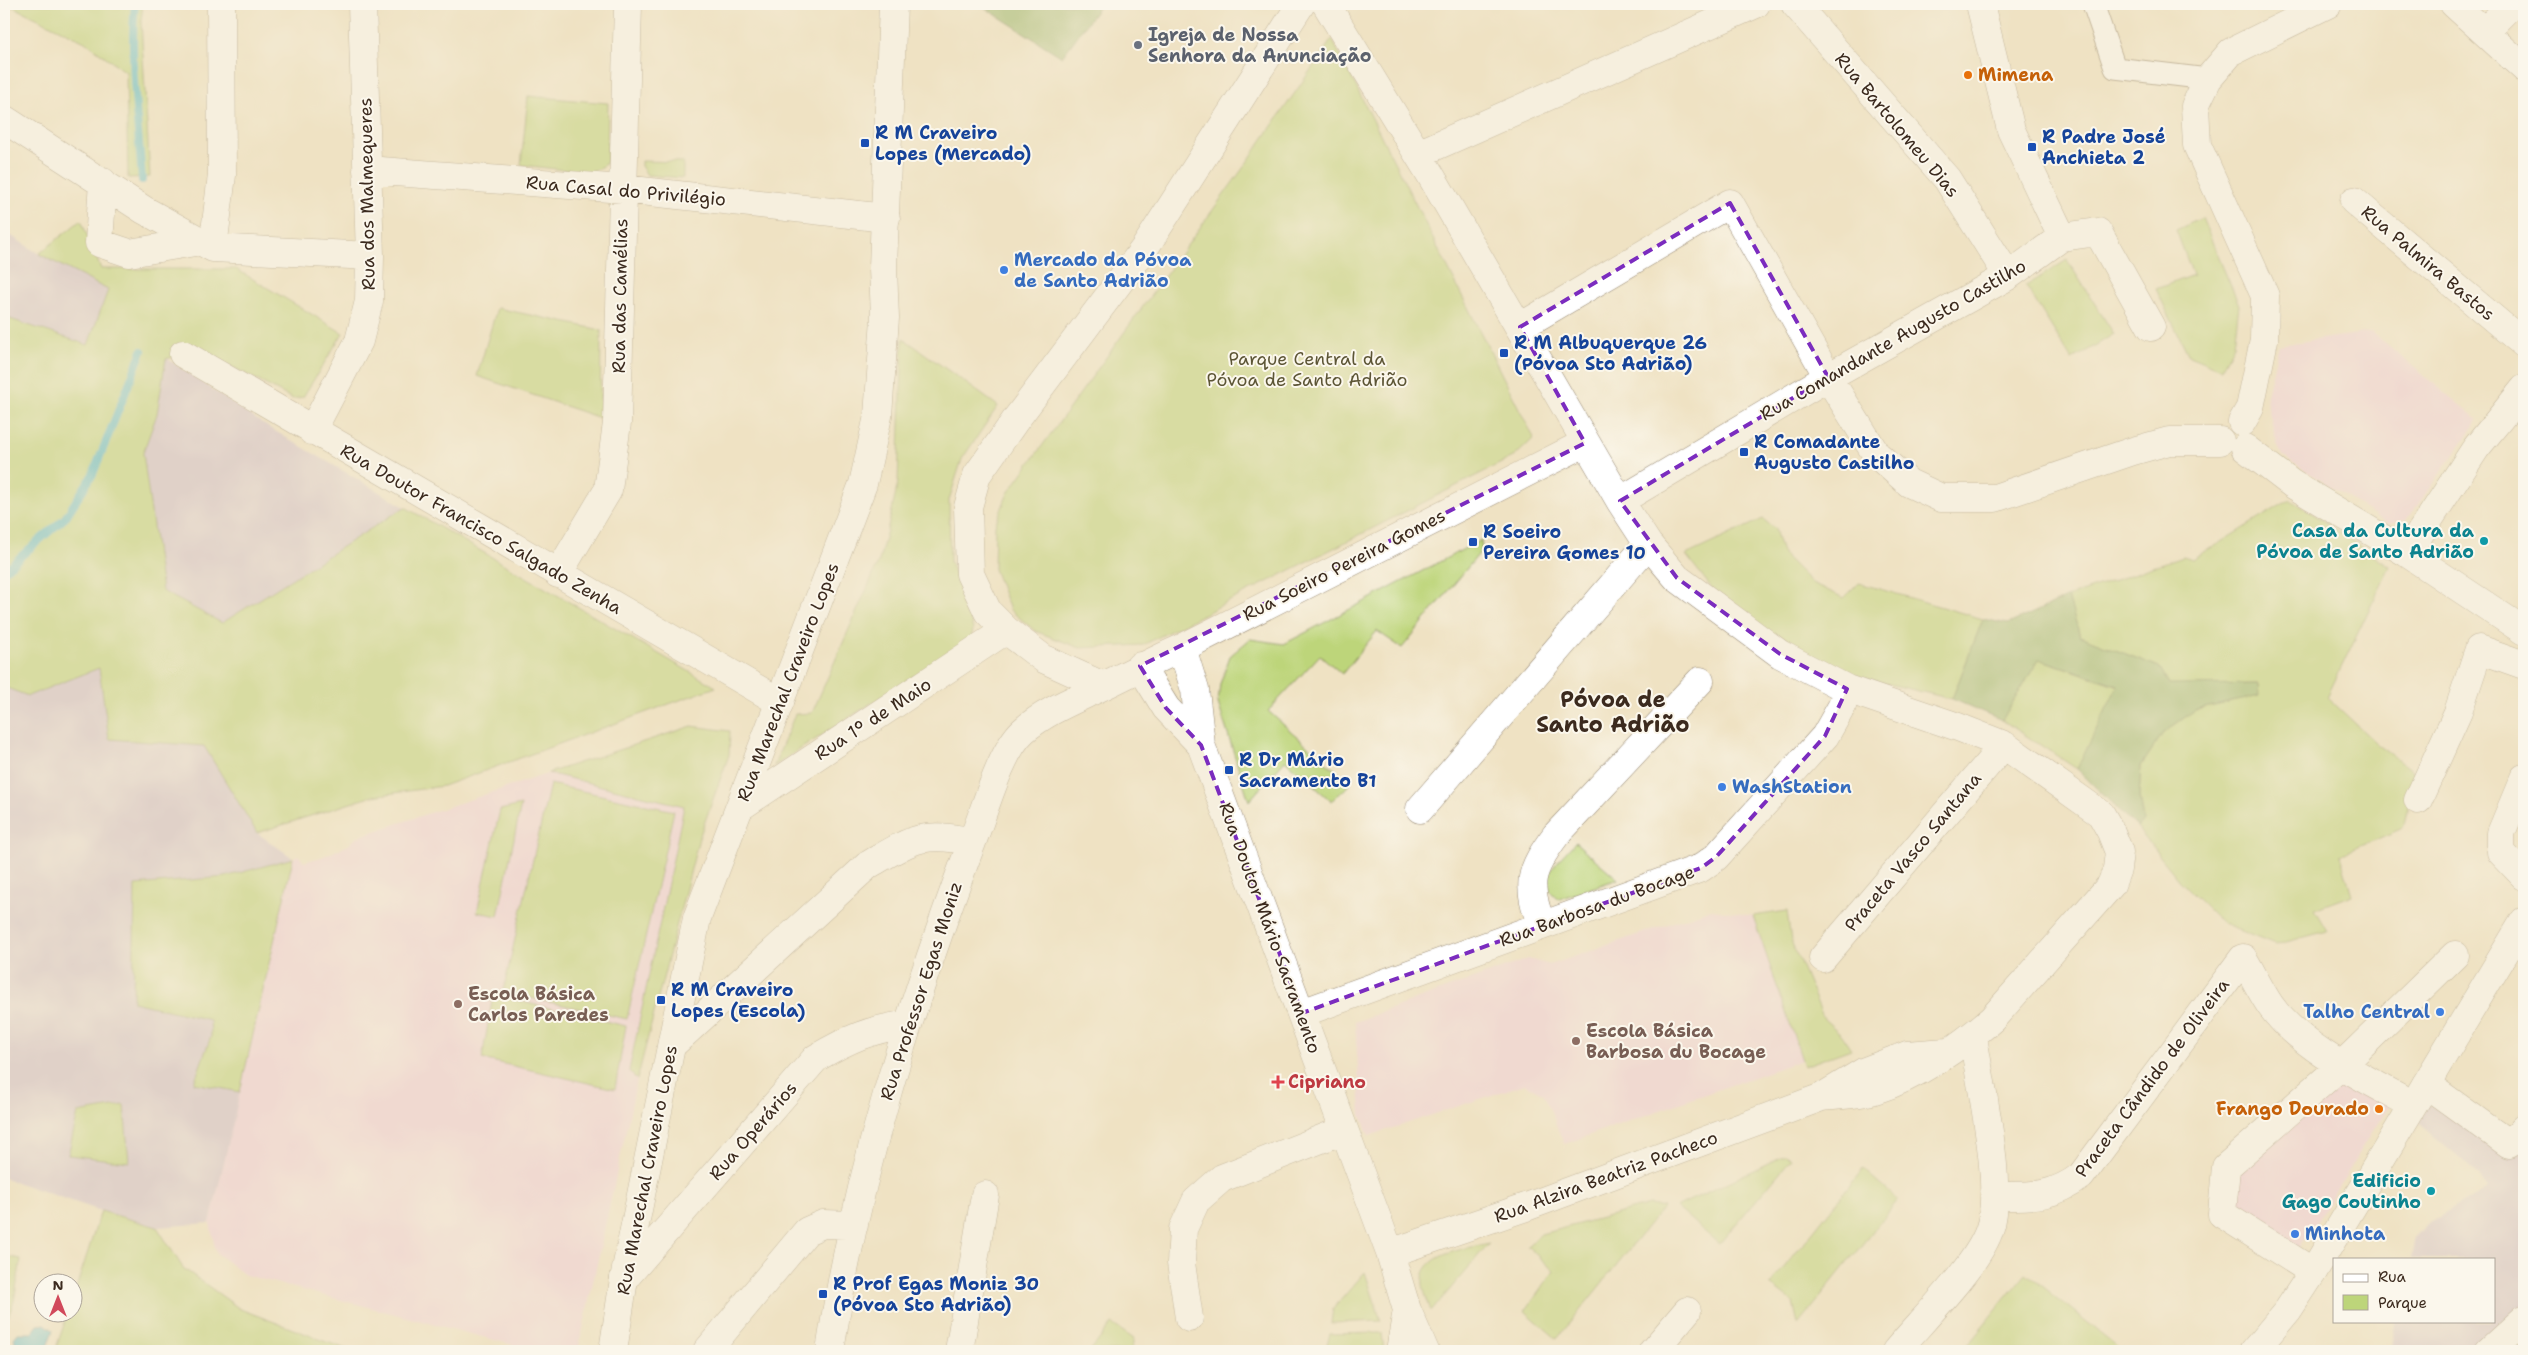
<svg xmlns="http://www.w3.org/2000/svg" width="2528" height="1355" viewBox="0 0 2528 1355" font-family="'Shantell Sans',sans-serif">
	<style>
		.built { fill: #f2cfe1 }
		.industrial { fill: #cfbdcf }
		.green { fill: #bdd57a; stroke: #7c804c }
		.forest { fill: #96b66a; stroke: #687044 }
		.water { fill: #4fb9cc; stroke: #457275 }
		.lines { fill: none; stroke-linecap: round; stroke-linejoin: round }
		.stream { stroke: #4fb9cc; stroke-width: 8 }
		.pedestrian-casing { stroke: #958670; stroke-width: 23 }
		.minor-casing { stroke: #958670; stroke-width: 29 }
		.tertiary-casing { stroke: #958670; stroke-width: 29 }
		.primary-casing { stroke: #958670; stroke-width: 29 }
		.pedestrian { stroke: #fff; stroke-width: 21 }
		.minor { stroke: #fff; stroke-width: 28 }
		.tertiary { stroke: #fff; stroke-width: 28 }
		.primary { stroke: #fff; stroke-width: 28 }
		.marked { fill: none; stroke: #7b2cbf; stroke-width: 4; stroke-dasharray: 10 6; stroke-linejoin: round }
		.worship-dot { fill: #6b7280; stroke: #fbf7ec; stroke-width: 2 }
		.food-dot { fill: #e8710a; stroke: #fbf7ec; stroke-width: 2 }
		.transit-dot { fill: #1a4fb4; stroke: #fbf7ec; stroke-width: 2 }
		.shop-dot { fill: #3f7fe0; stroke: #fbf7ec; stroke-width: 2 }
		.culture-dot { fill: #0f9aa8; stroke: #fbf7ec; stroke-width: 2 }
		.education-dot { fill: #8d6e63; stroke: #fbf7ec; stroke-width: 2 }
		.health-dot { fill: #e0444e; stroke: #fbf7ec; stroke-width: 2 }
		.labels { text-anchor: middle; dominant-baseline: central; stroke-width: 4; stroke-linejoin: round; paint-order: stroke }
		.worship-label { font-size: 18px; font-weight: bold; fill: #5b616d; stroke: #fbf7ec; text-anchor: start }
		.food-label { font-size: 18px; font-weight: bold; fill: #c56008; stroke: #fbf7ec; text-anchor: start }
		.street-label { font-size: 18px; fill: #3b2a1e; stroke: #fbf7ec }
		.transit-label { font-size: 18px; font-weight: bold; fill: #164399; stroke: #fbf7ec; text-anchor: start }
		.shop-label { font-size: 18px; font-weight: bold; fill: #366cbe; stroke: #fbf7ec; text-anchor: start }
		.park-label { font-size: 18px; fill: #5c5535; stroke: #fbf7ec }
		.culture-label { font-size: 18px; font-weight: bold; fill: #0d838f; stroke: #fbf7ec; text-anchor: end }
		.education-label { font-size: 18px; font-weight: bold; fill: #785e54; stroke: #fbf7ec; text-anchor: start }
		.health-label { font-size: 18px; font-weight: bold; fill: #be3a42; stroke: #fbf7ec; text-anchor: start }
		.district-label { font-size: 22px; font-weight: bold; fill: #3b2a1e; stroke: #fbf7ec }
	</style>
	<rect width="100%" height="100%" fill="#fbf7ec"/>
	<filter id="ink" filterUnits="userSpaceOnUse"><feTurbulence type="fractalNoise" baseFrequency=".02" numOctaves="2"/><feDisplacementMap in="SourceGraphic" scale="10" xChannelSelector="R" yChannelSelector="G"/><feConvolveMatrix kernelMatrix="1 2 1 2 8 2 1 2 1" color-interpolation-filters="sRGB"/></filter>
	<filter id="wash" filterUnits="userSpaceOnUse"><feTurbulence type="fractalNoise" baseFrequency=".0096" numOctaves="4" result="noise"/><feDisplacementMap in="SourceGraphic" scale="20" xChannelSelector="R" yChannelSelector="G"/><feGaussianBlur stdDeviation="1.12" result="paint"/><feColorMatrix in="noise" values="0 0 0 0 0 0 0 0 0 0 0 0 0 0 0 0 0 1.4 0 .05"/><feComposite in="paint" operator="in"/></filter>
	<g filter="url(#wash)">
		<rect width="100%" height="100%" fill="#efe2c3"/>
		<!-- built -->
		<path class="built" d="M2371,332L2478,420L2407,520L2387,523L2284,457L2277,444L2266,399L2279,345Z
			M692,726L730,731L729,755L699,838L637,1080L578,1351H536L245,1275L216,1253L210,1223L293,858L298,855L304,862L322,857L349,845L357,837Z
			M1712,909L1753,916L1802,1060L1564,1144L1544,1094L1525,1084L1369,1136L1361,1115L1355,1022L1528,959L1550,965Z
			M2345,1072L2393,1100L2294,1257L2228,1209L2230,1175Z"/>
		<!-- industrial -->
		<path class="industrial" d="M4,231L39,254L108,290L88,346L4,317Z
			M166,358L263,424L405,507L222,623L162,592L143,453L157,414Z
			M99,668L109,739L204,746L257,833L293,858L225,877L135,885L211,1020V1036L194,1083L240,1092L210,1223L157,1227L101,1211L4,1178V687L28,696Z
			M2429,1104L2464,1119L2517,1155L2524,1146V1341L2512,1351H2390L2396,1321H2494V1259H2411L2415,1237L2429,1222L2488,1189L2480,1176L2418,1123Z"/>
		<!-- green -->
		<path class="green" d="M4,4H143L141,21L150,177L128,178L126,72L87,43L14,7Z
			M1332,39L1534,438L1515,456L1143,645L1080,648L1035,631L1010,610L994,569L995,525L1008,493L1241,171Z
			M528,96L608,103L607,163L591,173L521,165Z
			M641,161L683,162V178L647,175L641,166Z
			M2202,218L2239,305L2234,345L2221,369L2189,356L2156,289L2193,275L2176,230Z
			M81,220L101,269H236L343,333L303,397L293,399L200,350L166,359L157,414L143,453L162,591L222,623L405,507L716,687L443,786L373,796L257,833L204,746L109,739L99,668L28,696L4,687V317L88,345L108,290L39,254Z
			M2067,260L2114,334L2072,360L2026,286Z
			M497,308L601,330L600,418L477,376Z
			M903,338L998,406L962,459L949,500L950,562L967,605L973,630L971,639L774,766L795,714L812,713L879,561L891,515L898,482Z
			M2291,499L2390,566L2327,697L2377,744L2416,773L2403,828L2340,855L2352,895L2314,909L2327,931L2275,945L2223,924L2180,881L2137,828L2143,821L2139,797L2141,766L2163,733L2195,710L2259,696V684L2169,686L2159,667L2080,636L2068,597L2183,556L2193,559Z
			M1763,519L1775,529L1782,553L1812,583L1844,598L1859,583L1983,619L1952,699L1855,676L1802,656L1721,600L1686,555Z
			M1481,540L1482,550L1402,648L1377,631L1342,674L1320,655L1268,711L1351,784L1331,801L1285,760L1249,801L1218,703L1220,684L1230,656L1250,639L1284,644Z
			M2039,659L2118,686L2077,769L2002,720Z
			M692,726L730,731L729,755L699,838L637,1080L629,1071L684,806L548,773Z
			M550,784L674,811L627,1019L503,992Z
			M521,805L498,916L477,912L500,810Z
			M1575,842L1618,879L1559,899C1532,881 1561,859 1575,842Z
			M293,858L240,1092L194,1083L211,1036L210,1020L133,1002L135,885L225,877Z
			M1787,911L1791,941L1824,1019L1842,1035L1851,1049L1804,1066L1753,916Z
			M493,995L626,1026L615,1089L482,1059Z
			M124,1105L129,1162L68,1155L78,1113Z
			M1785,1155L1791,1159L1719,1244L1676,1207Z
			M1863,1169L1898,1200L1798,1324L1793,1302L1770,1285Z
			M1650,1205L1663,1207L1557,1339L1525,1311L1554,1271L1527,1246L1541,1234Z
			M101,1211L157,1227L183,1268L240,1309L351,1351H55L68,1313L72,1312L73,1298Z
			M1489,1243L1431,1312C1429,1303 1424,1294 1423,1285C1419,1253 1466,1249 1489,1243Z
			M4,1256L21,1259L14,1301L4,1328Z
			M1365,1272L1381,1321L1331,1323L1333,1309Z
			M2026,1273L2123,1351H1962Z
			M1112,1324L1134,1339L1131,1351H1090Z
			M1382,1333L1384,1351H1325L1330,1334Z"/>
		<!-- forest -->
		<path class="forest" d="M979,4H1101L1062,57Z
			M2068,597L2080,636L2159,667L2169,685L2259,684L2260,696L2195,710L2163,733L2141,766L2139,797L2143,821L2137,828L2077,769L2118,685L2039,659L2002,720L1952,699L1983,619L2008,624Z"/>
		<!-- water -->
		<path class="water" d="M45,1324L53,1330L46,1350L30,1351L16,1346L14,1338L18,1333H32L38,1325Z"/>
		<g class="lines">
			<!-- stream -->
			<path class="stream" d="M135,4C129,62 138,122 142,180
				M4,571L65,518L93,474L142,351"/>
		</g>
	</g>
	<g filter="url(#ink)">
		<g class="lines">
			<!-- pedestrian casing -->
			<g class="pedestrian-casing">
				<path id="pedestrian" d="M2093,4L2115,68L2208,79"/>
			</g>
			<!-- minor casing -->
			<g class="minor-casing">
				<path id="minor" d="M1326,4L1430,174L1620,501L1648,544L1677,578L1780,654L1847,689L1958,727L2004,745L2101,814L2111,832L2119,852L2117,869L2111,885L1992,1019C1960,1047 1916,1077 1875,1090C1859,1095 1839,1095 1822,1097
					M1795,4L1947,179L2008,276
					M1980,4L2011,130L2062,237
					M2454,4L2524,68
					M2485,31L2512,4
					M4,119L144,210L213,248L370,256
					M1418,154L1756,4
					M367,170L623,189L886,218
					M103,182L99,243L129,253L201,241
					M2354,201L2524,344
					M213,248L222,175L221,4
					M1520,327L1730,203L1828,377L1876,454L1909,483L1941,498H1995L2133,451L2169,441H2220
					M183,354L780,702
					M2242,422L2250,408L2264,340L2265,296L2197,145L2195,106L2208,79L2231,52L2328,4
					M312,431L359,341L369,301L370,256L362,4
					M2245,448L2292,484L2407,553L2524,631
					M1620,501L1828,377L2008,276L2062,237L2098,232L2151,327
					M2407,553L2476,448L2524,389
					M558,574L608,490L617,423L628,4
					M1182,648L1195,690L1201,745L1390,1253L1407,1310L1425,1351
					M1140,666L1166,708L1201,745
					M1103,686L1044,659L1006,630L988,612L970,574L968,507L977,475L1017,418L1144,249L1301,4
					M2524,778L2501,833V852L2524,876
					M2418,800L2458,712L2479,649L2524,665
					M740,807L1006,630
					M1420,809L1648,544
					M1542,926C1526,884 1529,871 1556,835L1700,681
					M1823,958L2004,745
					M1302,1013L1701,868L1716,857L1825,736L1842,706L1847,689
					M672,1045L868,865C910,841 922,830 972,842
					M2426,1084L2509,1144L2524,1128
					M1996,1196C2030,1196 2052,1198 2081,1176L2243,958C2252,973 2260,990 2270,1005C2300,1048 2368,1080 2413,1105
					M1390,1253L1529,1206L1822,1097L1865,1071L1907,1055L1946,1052
					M2313,1272L2222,1214L2226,1167L2341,1066L2455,955
					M624,1279L816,1058C850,1038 869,1030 908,1024
					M1189,1318L1181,1263L1183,1229L1196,1201L1222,1178L1344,1130
					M707,1351L807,1231L823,1224L854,1225
					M830,1351C856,1175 911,1003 974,837C985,809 1001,751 1023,731C1044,712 1074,700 1099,688C1127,675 1154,660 1182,648L1585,443
					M959,1351L985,1195
					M1400,1351L1407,1310
					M1653,1351L1687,1311
					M1896,1351C1922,1320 1976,1267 1989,1231C2005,1187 1980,1085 1973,1036
					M2489,1351L2524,1319"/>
			</g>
			<!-- tertiary casing -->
			<g class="tertiary-casing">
				<path id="tertiary" d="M613,1351L624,1279L697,918L863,484L878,416L885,318L883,268L893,4"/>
			</g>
			<!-- primary casing -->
			<g class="primary-casing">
				<path id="primary" d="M2254,1351L2288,1310L2313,1272L2524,921"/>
			</g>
			<!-- pedestrian -->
			<use href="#pedestrian" class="pedestrian"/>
			<!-- minor -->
			<use href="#minor" class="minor"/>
			<!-- tertiary -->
			<use href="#tertiary" class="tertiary"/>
			<!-- primary -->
			<use href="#primary" class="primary"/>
		</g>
	</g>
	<!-- marked area -->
	<path d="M0 0H2528V1355H0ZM1730,203L1828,377L1620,501L1677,578L1780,654L1847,689L1825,736L1716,857L1701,868L1302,1013L1201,745L1166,708L1140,666L1585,443L1520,327Z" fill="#efe2c3" fill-opacity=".55" fill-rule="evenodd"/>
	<path class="marked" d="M1730,203L1828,377L1620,501L1677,578L1780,654L1847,689L1825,736L1716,857L1701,868L1302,1013L1201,745L1166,708L1140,666L1585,443L1520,327Z"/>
	<!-- markers -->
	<circle class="worship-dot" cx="1138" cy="45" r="5"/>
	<g class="food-dot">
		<circle cx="1968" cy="75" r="5"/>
		<circle cx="2379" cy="1109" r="5"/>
	</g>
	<g class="transit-dot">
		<rect x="860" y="138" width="10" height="10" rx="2.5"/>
		<rect x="2027" y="142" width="10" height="10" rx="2.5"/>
		<rect x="1499" y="348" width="10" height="10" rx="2.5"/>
		<rect x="1739" y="447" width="10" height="10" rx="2.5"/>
		<rect x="1468" y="537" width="10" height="10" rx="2.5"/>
		<rect x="1224" y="765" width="10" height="10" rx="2.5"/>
		<rect x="656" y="995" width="10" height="10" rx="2.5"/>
		<rect x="818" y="1289" width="10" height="10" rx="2.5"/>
	</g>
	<g class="shop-dot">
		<circle cx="1004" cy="270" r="5"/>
		<circle cx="1722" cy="787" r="5"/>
		<circle cx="2440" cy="1012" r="5"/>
		<circle cx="2295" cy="1234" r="5"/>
	</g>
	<g class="culture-dot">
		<circle cx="2484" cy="541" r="5"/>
		<circle cx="2431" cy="1191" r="5"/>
	</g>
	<g class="education-dot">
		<circle cx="458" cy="1004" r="5"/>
		<circle cx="1576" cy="1041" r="5"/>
	</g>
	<path class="health-dot" d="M1275.5 1074.5h5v5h5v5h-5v5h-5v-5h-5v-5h5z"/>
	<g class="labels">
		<!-- worship labels -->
		<g class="worship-label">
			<text x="1148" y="35">Igreja de Nossa<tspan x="1148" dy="21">Senhora da Anunciação</tspan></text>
		</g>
		<!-- food labels -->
		<g class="food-label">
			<text x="1978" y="75">Mimena</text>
			<text x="2369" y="1109" text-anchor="end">Frango Dourado</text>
		</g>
		<!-- street labels -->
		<g class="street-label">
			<text transform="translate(1897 125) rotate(50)">Rua Bartolomeu Dias</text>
			<text transform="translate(626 191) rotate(5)">Rua Casal do Privilégio</text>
			<text transform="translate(367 194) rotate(-91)">Rua dos Malmequeres</text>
			<text transform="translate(2428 263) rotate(40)">Rua Palmira Bastos</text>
			<text transform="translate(620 296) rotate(-89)">Rua das Camélias</text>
			<text transform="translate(1893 340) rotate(-30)">Rua Comandante Augusto Castilho</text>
			<text transform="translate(481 529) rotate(30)">Rua Doutor Francisco Salgado Zenha</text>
			<text transform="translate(1344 565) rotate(-27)">Rua Soeiro Pereira Gomes</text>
			<text transform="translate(788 682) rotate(-69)">Rua Marechal Craveiro Lopes</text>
			<text transform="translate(873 719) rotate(-33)">Rua 1º de Maio</text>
			<text transform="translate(1913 852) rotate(-50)">Praceta Vasco Santana</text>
			<text transform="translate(1597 906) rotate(-20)">Rua Barbosa du Bocage</text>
			<text transform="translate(1270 928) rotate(70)">Rua Doutor Mário Sacramento</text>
			<text transform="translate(921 991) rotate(-72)">Rua Professor Egas Moniz</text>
			<text transform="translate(2152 1078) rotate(-53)">Praceta Cândido de Oliveira</text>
			<text transform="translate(753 1131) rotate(-49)">Rua Operários</text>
			<text transform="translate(647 1170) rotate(-79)">Rua Marechal Craveiro Lopes</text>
			<text transform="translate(1606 1177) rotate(-20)">Rua Alzira Beatriz Pacheco</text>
		</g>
		<!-- transit labels -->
		<g class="transit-label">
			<text x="875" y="133">R M Craveiro<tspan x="875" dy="21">Lopes (Mercado)</tspan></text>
			<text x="2042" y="137">R Padre José<tspan x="2042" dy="21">Anchieta 2</tspan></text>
			<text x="1514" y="343">R M Albuquerque 26<tspan x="1514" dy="21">(Póvoa Sto Adrião)</tspan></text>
			<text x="1754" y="442">R Comadante<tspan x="1754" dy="21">Augusto Castilho</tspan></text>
			<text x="1483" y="532">R Soeiro<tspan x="1483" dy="21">Pereira Gomes 10</tspan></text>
			<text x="1239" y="760">R Dr Mário<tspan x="1239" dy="21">Sacramento B1</tspan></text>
			<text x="671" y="990">R M Craveiro<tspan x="671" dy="21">Lopes (Escola)</tspan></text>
			<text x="833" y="1284">R Prof Egas Moniz 30<tspan x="833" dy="21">(Póvoa Sto Adrião)</tspan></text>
		</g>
		<!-- shop labels -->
		<g class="shop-label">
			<text x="1014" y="260">Mercado da Póvoa<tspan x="1014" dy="21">de Santo Adrião</tspan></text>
			<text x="1732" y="787">WashStation</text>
			<text x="2430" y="1012" text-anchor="end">Talho Central</text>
			<text x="2305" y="1234">Minhota</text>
		</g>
		<!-- park labels -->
		<g class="park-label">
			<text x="1307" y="359">Parque Central da<tspan x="1307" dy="21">Póvoa de Santo Adrião</tspan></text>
		</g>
		<!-- culture labels -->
		<g class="culture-label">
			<text x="2474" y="531">Casa da Cultura da<tspan x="2474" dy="21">Póvoa de Santo Adrião</tspan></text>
			<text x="2421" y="1181">Edificio<tspan x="2421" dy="21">Gago Coutinho</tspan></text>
		</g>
		<!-- education labels -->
		<g class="education-label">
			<text x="468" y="994">Escola Básica<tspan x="468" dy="21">Carlos Paredes</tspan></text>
			<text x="1586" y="1031">Escola Básica<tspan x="1586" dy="21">Barbosa du Bocage</tspan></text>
		</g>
		<!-- health labels -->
		<g class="health-label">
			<text x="1288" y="1082">Cipriano</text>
		</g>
		<!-- district labels -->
		<g class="district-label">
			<text x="1613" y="699">Póvoa de<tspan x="1613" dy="25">Santo Adrião</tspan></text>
		</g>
	</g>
	<!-- margin -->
	<rect width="2528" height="1355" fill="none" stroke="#fbf7ec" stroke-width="20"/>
	<!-- legend -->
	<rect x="2333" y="1258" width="162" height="65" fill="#fbf7ec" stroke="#aea59a"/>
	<rect x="2343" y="1274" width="25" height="8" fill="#ffffff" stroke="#aea59a"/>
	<text x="2378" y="1282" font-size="15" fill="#3b2a1e">Rua</text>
	<rect x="2343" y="1295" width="25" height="15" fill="#bdd57a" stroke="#aea59a"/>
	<text x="2378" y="1308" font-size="15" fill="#3b2a1e">Parque</text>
	<!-- north arrow -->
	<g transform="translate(58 1298)"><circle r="24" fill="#fbf7ec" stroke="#aea59a"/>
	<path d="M0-4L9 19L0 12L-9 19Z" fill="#d1495b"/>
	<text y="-8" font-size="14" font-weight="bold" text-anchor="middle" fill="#3b2a1e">N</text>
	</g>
</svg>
